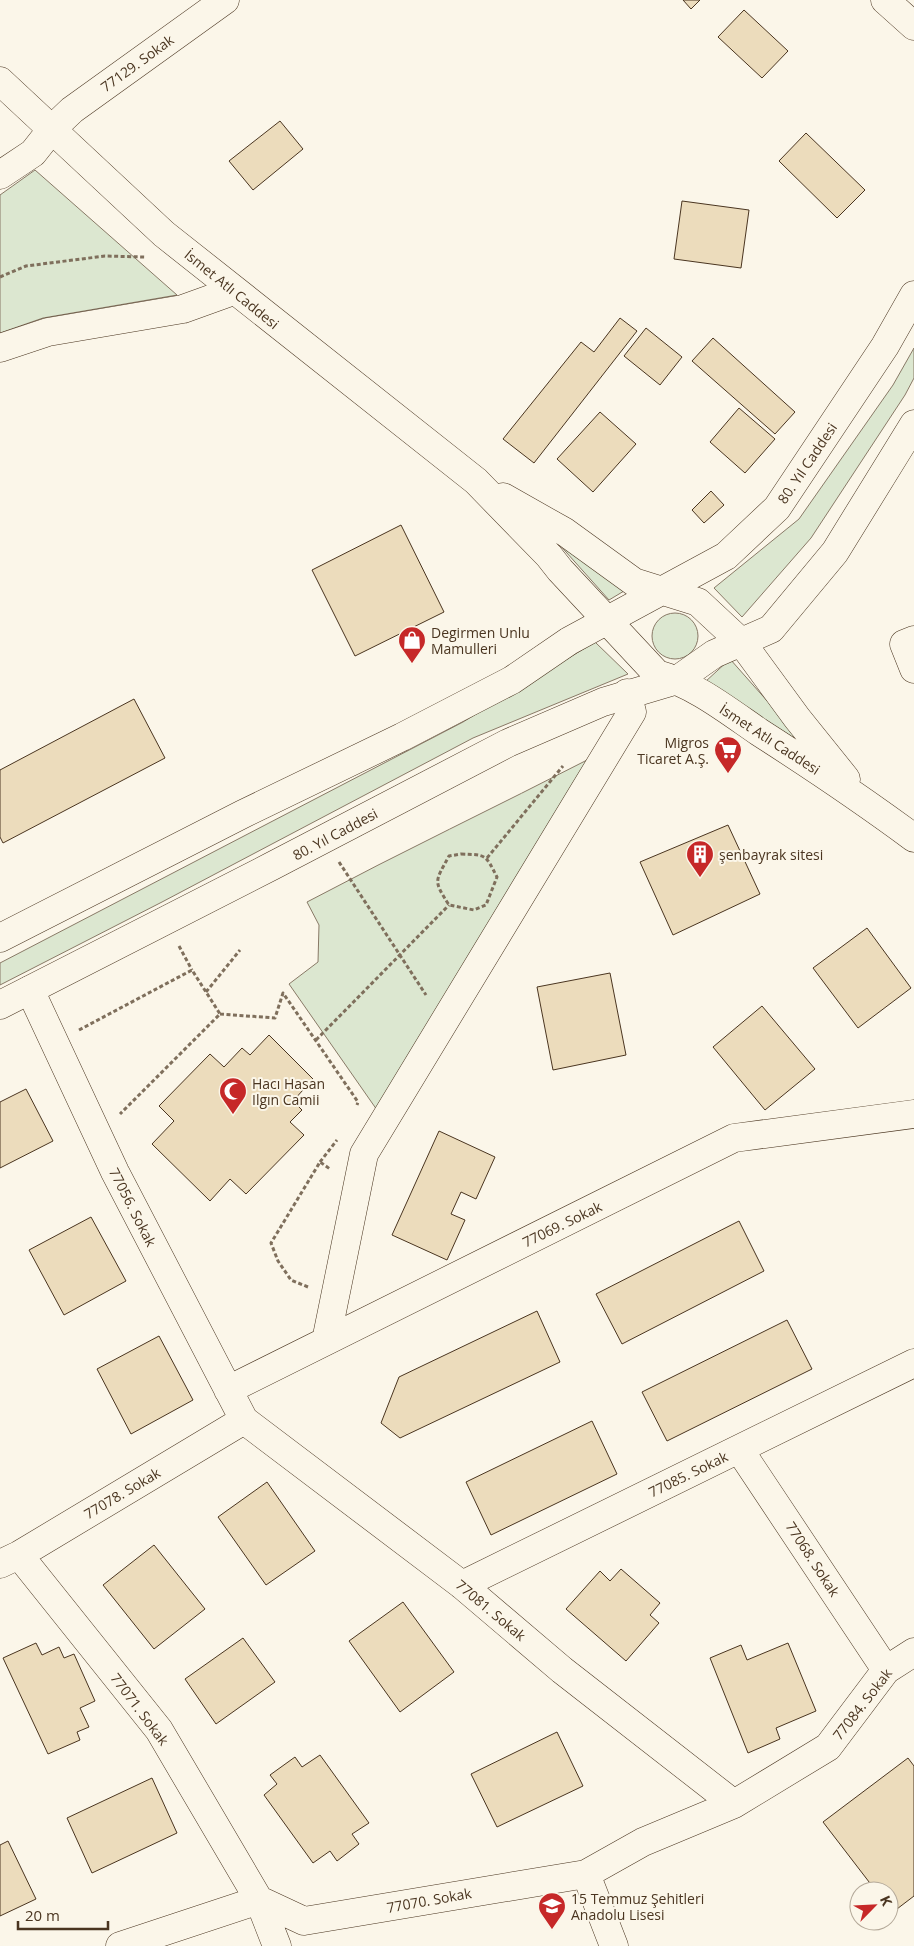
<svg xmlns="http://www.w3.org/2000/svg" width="914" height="1946" viewBox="0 0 914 1946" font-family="'Open Sans',sans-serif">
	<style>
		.green { fill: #dce7d0; stroke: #887966 }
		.building { fill: #ecdcbc; stroke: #4a3520 }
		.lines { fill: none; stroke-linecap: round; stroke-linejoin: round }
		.street-casing { stroke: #4a3520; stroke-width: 29 }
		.secondary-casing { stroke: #4a3520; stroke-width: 29 }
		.path { stroke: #7f6f5c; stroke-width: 3; stroke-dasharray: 4 2.5; stroke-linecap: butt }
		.street { stroke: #fbf6e9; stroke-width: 28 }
		.secondary { stroke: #fbf6e9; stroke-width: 28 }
		.labels { text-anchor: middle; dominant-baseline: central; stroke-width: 4; stroke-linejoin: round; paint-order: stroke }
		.street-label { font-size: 14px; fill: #4a3520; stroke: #fbf6e9 }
		.poi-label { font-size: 14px; fill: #4a3520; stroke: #fbf6e9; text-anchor: start }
	</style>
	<rect width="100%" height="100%" fill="#fbf6e9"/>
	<!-- green -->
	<path class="green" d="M35,170L177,295L43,318L0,333V195Z
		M914,348V378L905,395L811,538L742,617L714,588L799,519L893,385Z
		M549,533L624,591L609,600Z
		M652 636a23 23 0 1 1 46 0a23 23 0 1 1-46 0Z
		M595,642L628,674L473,738L162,902L0,985V963L463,722Z
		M730,659L808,747L705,682Z
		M593,757L377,1110L289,984L318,962L319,925L307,902C401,852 498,806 593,757Z"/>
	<!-- building -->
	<path class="building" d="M683,0H700L691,9Z
		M744,10L788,51L762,78L718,37Z
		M280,121L303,149L253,190L229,161Z
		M806,133L865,190L837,218L779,161Z
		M682,201L749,210L741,268L674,259Z
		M620,318L637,331L534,463L503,439L581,342L594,352Z
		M646,328L682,357L660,385L624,356Z
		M713,338L795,412L775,434L692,361Z
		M739,408L775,439L745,473L710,442Z
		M600,412L636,444L593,492L557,459Z
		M711,491L724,505L704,523L692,510Z
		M401,525L444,612L355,656L312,570Z
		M134,699L165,758L3,843L0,837V770Z
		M728,825L760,894L673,935L640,862Z
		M867,928L911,988L858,1028L813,968Z
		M610,973L626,1055L553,1070L537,987Z
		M762,1006L815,1069L765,1110L713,1047Z
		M269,1035L313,1079L293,1101L302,1110L290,1122L304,1135L246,1194L230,1179L210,1201L152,1144L174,1121L159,1106L210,1054L224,1067L242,1048L250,1055Z
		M26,1089L53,1141L0,1168V1102Z
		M439,1131L495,1157L476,1199L461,1192L451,1214L465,1220L447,1260L392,1235Z
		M91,1217L126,1281L64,1315L29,1250Z
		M739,1221L764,1271L622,1344L596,1294Z
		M537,1311L560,1362L400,1438L381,1423L399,1377Z
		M787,1320L812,1369L667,1441L642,1392Z
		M159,1336L193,1400L131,1434L97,1369Z
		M592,1421L617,1474L491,1535L466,1482Z
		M267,1482L315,1551L266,1585L218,1517Z
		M154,1545L205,1609L154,1649L103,1585Z
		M621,1569L660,1603L650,1615L659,1623L626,1661L566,1609L600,1571L610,1581Z
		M403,1602L454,1672L400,1712L349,1641Z
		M243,1638L275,1682L216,1724L185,1679Z
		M36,1643L42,1655L59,1647L64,1658L74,1654L95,1701L80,1708L89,1727L77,1732L80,1740L48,1754L3,1658Z
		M788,1643L816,1711L776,1728L780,1739L748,1753L710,1658L741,1645L747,1660Z
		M557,1732L583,1786L497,1827L471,1774Z
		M320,1755L369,1823L352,1834L359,1844L337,1861L330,1851L313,1863L264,1795L277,1784L270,1775L295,1757L302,1767Z
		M908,1758L914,1766V1896L893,1912L889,1908V1891H876L823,1822Z
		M152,1778L177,1833L92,1873L67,1818Z
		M8,1841L36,1899L0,1916V1845Z"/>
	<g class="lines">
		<!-- street casing -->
		<g class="street-casing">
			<path id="street" d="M885,0L914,26
				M0,175L33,153L52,129L72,110L225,0
				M0,348L48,332L183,309L233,291
				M914,640L904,644L914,669
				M30,990L115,1172L244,1420L462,1585L562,1670L734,1804
				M326,1341L364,1154L632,712L627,693
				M228,1390L734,1138L914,1114
				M739,1449L886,1670
				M19,1555L159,1730L259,1900L277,1946
				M0,1564L19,1555L244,1420
				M462,1585L914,1363
				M586,1874L614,1946
				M120,1946L259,1900L304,1921L586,1874L643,1842L734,1804L828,1747L886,1670L914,1652"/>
		</g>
		<!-- secondary casing -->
		<g class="secondary-casing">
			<path id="secondary" d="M0,81L164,234L476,481L549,556L560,570L657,674C694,684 727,710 759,732C812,766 864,801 914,838
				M503,497L565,532L634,582L698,602L742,643L797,718L846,779
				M0,938L243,814L402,737L512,680L569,641L726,556L777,508L885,346L914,295
				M0,1005L272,866L508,743L603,702L677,680L714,654L771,629L835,552L914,424"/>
		</g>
		<!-- path -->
		<path class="path" d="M0,277L26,266L105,256L145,257
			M461,854C487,855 485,854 497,877L486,905L474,910L449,905C433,880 435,882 449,856Z
			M487,858L563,766
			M339,862L426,995
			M179,946L192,970
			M206,992L240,950
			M220,1014L275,1018L283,993L358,1102L357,1105
			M79,1030L192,970L220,1014L120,1114
			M316,1040L449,905
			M320,1162L337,1140
			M308,1287L291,1280L278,1261L271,1243L320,1162L330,1169"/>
		<!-- street -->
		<use href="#street" class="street"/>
		<!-- secondary -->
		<use href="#secondary" class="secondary"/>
	</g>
	<!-- icons -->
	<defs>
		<g id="shop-pin" transform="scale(1.4375)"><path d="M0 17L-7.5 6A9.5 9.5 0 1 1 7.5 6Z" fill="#c62828" stroke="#fbf6e9"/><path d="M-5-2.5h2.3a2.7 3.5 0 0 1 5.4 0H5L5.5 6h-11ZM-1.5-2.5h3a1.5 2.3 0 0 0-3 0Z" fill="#fff"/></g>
		<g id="supermarket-pin" transform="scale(1.4375)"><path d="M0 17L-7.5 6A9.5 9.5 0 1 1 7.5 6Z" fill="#c62828" stroke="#fbf6e9"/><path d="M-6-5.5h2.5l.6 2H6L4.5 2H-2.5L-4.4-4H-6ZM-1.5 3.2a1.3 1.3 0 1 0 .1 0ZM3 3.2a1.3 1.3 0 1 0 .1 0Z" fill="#fff"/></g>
		<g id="building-pin" transform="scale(1.4375)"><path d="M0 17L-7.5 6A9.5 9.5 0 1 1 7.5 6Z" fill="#c62828" stroke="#fbf6e9"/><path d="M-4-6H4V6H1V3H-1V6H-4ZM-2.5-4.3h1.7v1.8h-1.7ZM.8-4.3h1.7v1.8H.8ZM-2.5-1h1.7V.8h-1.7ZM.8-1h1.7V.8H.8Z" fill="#fff"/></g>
		<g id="mosque-pin" transform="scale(1.4375)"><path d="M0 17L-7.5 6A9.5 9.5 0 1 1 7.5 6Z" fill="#c62828" stroke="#fbf6e9"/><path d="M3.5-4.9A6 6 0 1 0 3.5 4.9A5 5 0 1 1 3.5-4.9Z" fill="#fff"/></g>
		<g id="school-pin" transform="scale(1.4375)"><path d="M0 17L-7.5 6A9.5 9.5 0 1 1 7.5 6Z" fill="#c62828" stroke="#fbf6e9"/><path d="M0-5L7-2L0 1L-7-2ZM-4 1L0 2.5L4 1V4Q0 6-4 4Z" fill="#fff"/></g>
	</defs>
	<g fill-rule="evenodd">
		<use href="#shop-pin" x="412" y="640"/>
		<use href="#supermarket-pin" x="728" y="750"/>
		<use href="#building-pin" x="700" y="854"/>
		<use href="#mosque-pin" x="233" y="1091"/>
		<use href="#school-pin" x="552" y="1906"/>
	</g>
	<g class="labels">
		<!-- street labels -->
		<g class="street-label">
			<text transform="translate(137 63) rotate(-36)">77129. Sokak</text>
			<text transform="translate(232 289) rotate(39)">İsmet Atlı Caddesi</text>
			<text transform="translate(807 463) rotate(-56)">80. Yıl Caddesi</text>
			<text transform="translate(770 739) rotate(33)">İsmet Atlı Caddesi</text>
			<text transform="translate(335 834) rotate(-28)">80. Yıl Caddesi</text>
			<text transform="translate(133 1207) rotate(63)">77056. Sokak</text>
			<text transform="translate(562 1224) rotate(-26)">77069. Sokak</text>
			<text transform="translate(688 1474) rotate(-26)">77085. Sokak</text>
			<text transform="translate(122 1493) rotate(-31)">77078. Sokak</text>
			<text transform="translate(813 1559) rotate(57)">77068. Sokak</text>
			<text transform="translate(491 1610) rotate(40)">77081. Sokak</text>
			<text transform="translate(862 1704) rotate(-52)">77084. Sokak</text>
			<text transform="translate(140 1709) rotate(53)">77071. Sokak</text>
			<text transform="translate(429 1900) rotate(-10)">77070. Sokak</text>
		</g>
		<!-- poi labels -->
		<g class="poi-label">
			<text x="431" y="632">Degirmen Unlu<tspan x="431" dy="16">Mamulleri</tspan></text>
			<text x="709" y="742" text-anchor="end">Migros<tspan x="709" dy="16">Ticaret A.Ş.</tspan></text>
			<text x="719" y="854">şenbayrak sitesi</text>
			<text x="252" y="1083">Hacı Hasan<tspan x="252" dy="16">Ilgın Camii</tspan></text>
			<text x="571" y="1898">15 Temmuz Şehitleri<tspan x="571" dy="16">Anadolu Lisesi</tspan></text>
		</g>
	</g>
	<!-- north arrow -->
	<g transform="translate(874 1906) rotate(66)"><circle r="24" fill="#fbf6e9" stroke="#b4a999"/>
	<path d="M0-4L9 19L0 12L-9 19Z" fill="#c62828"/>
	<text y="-8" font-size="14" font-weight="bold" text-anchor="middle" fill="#4a3520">K</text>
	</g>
	<!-- scale -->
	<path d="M18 1921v8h90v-8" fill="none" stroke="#4a3520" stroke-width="2.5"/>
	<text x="25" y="1921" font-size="15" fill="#4a3520" stroke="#fbf6e9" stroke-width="4" paint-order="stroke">20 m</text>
</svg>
